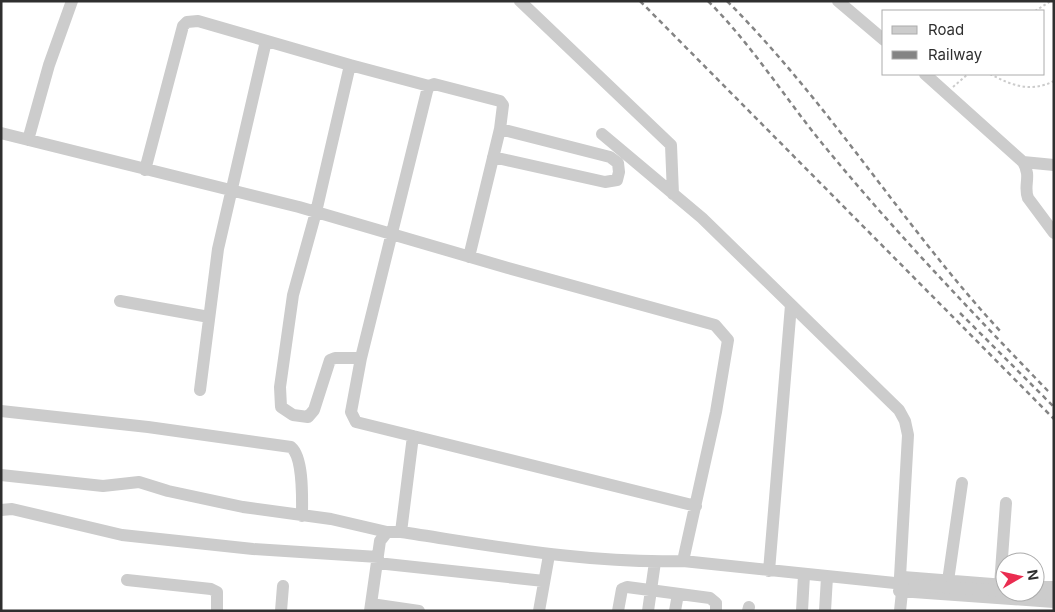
<svg xmlns="http://www.w3.org/2000/svg" width="1055" height="612" viewBox="0 0 1055 612" font-family="Inter,sans-serif">
	<style>
		.lines { fill: none; stroke-linecap: round; stroke-linejoin: round }
		.path { stroke: #ccc; stroke-width: 2; stroke-dasharray: 2.5 2.5; stroke-linecap: butt }
		.minor { stroke: #ccc; stroke-width: 12 }
		.rail { stroke: #848484; stroke-width: 2.5; stroke-dasharray: 5 4; stroke-linecap: butt }
		.minor-bridge { stroke: #ccc; stroke-width: 12 }
	</style>
	<rect width="100%" height="100%" fill="#fff"/>
	<g class="lines">
		<!-- path -->
		<path class="path" d="M1035,11L1051,1
			M990,74C1011,85 1030,93 1054,81
			M953,87L968,74"/>
		<!-- minor -->
		<path class="minor" d="M520,1L671,145L673,194
			M838,1L884,40
			M350,65L429,86
			M925,74L1023,162C1032,177 1023,185 1028,198L1054,233
			M1,133L299,207L508,268L715,325L728,340L716,412L683,561
			M602,134L702,218L899,410L905,421L908,435L900,577
			M28,140L49,65L72,1
			M493,157L605,182L617,180L619,172L618,163L610,157L500,129
			M1023,162L1054,165
			M145,170L183,26L187,22L198,21L350,65L316,212L293,295L280,387L281,407L293,415L308,417L314,410L330,360L335,358H361
			M469,257L500,129L503,105L500,101L434,84L429,86L427,91L361,358L351,412L356,422L696,506
			M120,301L209,317
			M200,390L218,249L266,41
			M1,411L148,427L291,447C304,458 302,500 302,516
			M1,475L103,486L139,482L168,491L243,507L331,519L387,532H401C495,546 588,564 683,561L914,585
			M1,510L12,509L122,535L253,549L378,557
			M401,532L413,436
			M377,563L544,581
			M769,571L791,305
			M903,577L1005,585
			M127,580L211,589L217,592V611
			M948,581L962,483
			M1000,585L1006,503
			M1035,587H1054
			M899,591L1054,602
			M371,604L419,611
			M281,611L283,586
			M370,611L380,541L387,532
			M539,611L549,555
			M618,611L622,589L627,587L710,598L716,603V611
			M648,611L655,562
			M675,611L678,594
			M748,611L749,607
			M802,611L804,575
			M825,611L827,577
			M900,611L902,592"/>
		<!-- rail -->
		<path class="rail" d="M640,1L1054,419
			M708,1C751,44 783,95 821,142C892,229 970,310 1048,391
			M727,1C829,103 904,227 1001,332
			M960,313L1054,407"/>
		<!-- minor-bridge -->
		<path class="minor-bridge" d="M914,585L1005,591
			M1017,592L1054,594"/>
	</g>
	<!-- border -->
	<rect width="1055" height="612" fill="none" stroke="#2f2f2f" stroke-width="5"/>
	<!-- legend -->
	<rect x="882" y="10" width="162" height="65" fill="#ffffff" stroke="#acacac"/>
	<rect x="892" y="26" width="25" height="8" fill="#cccccc" stroke="#acacac"/>
	<text x="928" y="35" font-size="15" fill="#2f2f2f">Road</text>
	<rect x="892" y="51" width="25" height="8" fill="#848484" stroke="#acacac"/>
	<text x="928" y="60" font-size="15" fill="#2f2f2f">Railway</text>
	<!-- north arrow -->
	<g transform="translate(1020 577) rotate(81)"><circle r="24" fill="#ffffff" stroke="#acacac"/>
	<path d="M0-4L9 19L0 12L-9 19Z" fill="#ea2c50"/>
	<text y="-8" font-size="14" font-weight="bold" text-anchor="middle" fill="#2f2f2f">N</text>
	</g>
</svg>
